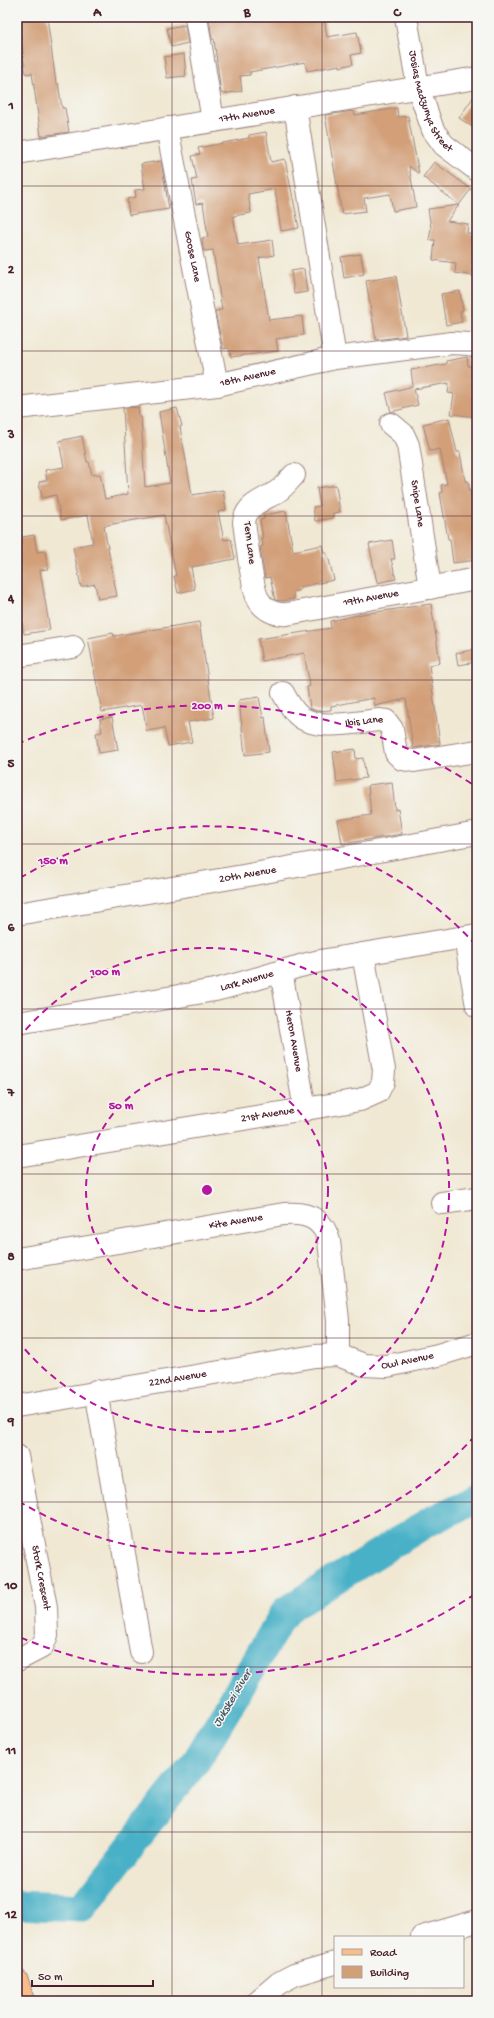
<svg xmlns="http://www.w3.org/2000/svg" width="494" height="2018" viewBox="0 0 494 2018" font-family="'Gochi Hand',sans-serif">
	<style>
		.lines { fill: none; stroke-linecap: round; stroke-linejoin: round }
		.river { stroke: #48b1c7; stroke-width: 29 }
		.building { fill: #d29f78 }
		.minor-casing { stroke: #9d847f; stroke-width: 24 }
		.major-casing { stroke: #9d847f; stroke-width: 24 }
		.minor { stroke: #fff; stroke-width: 22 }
		.major { stroke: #f8bd89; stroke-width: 22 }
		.grid { fill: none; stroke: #4a1f2b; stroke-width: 1; stroke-opacity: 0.55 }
		.ring { fill: none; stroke: #b5179e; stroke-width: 2; stroke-dasharray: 7 5 }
		.labels { text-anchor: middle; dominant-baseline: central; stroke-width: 3; stroke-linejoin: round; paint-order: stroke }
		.street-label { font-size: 11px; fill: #4a1f2b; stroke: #f6f6f2 }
		.water-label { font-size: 12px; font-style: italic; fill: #495969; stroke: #f6f6f2 }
		.centre { fill: #b5179e; stroke: #f6f6f2; stroke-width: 2 }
		.ring-label { font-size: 12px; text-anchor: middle; font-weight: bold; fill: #b5179e; stroke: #f6f6f2; stroke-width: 3; stroke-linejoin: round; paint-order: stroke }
		.neatline { fill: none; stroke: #4a1f2b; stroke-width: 1.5 }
		.grid-label { font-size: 13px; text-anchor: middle; font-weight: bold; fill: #4a1f2b }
	</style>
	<rect width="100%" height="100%" fill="#f6f6f2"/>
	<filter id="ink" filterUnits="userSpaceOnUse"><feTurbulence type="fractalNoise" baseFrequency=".025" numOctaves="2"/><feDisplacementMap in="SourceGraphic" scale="8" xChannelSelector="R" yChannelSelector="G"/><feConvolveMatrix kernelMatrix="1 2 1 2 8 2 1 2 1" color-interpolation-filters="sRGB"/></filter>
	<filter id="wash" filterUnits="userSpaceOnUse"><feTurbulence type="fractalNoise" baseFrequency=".012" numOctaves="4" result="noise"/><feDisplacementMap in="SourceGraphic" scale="16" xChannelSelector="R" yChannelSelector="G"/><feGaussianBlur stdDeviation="0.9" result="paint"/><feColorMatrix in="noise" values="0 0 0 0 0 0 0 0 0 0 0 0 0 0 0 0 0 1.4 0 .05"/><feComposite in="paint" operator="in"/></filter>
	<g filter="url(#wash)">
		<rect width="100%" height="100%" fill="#f0e8d3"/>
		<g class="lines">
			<!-- river -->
			<path class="river" d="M17,1905L82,1908L197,1760L286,1610L430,1521L477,1499"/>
		</g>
		<g id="blocks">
			<!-- building -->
			<path class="building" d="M18,17H47L56,83H58L62,108H65L69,132L41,136L32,73L26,74Z
				M209,17H324L327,37L357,32L361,53L351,55L353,64L340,67V65L307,71L305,62L250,72V75L240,76L242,91L223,94L221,93L214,39H212Z
				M185,25L188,43L171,47L167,28Z
				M184,54L186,76L167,78L164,57Z
				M477,92V130L459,118Z
				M397,108L398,117L408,116L419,174L409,166L416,207L393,211L390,194L364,198L366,211L342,214L325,115L354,111L355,115Z
				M266,132L271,162L285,159L299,228L281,231L275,189L248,194L251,213L233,216L238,245L272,240L274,255L259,258L269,320L302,316L304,335L276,339L278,351L231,357L229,348L223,349L215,311L222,310L213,250L204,251L203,248L202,238L208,237L203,203L196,204L192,180L197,179L192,156L200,154L198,148L249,138V135Z
				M161,161L169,209L129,215L127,199L136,197L135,190L145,189L141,164Z
				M434,162L471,189L447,221L468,224L467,233L477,234L474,276L455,273L456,263L433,260L435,240H429L431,228L428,209L459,205L423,177Z
				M361,254L364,274L344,278L341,257Z
				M304,269L307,292L294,294L291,271Z
				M396,276L406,336L376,340L366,281Z
				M460,291L463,311H460L462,322L446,325L441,294Z
				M467,357L468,366H471L474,382L477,380V417L451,414L454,394L448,393L449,383L414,389L418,405L391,412L386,393L413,386L411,370L446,364V361Z
				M138,407L139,417H141L145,487L170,483L159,412L177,408L182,426L180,427L192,495L223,490L226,510L218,512L224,540L231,539L235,559L191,567L195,589L178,593L174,576H176L164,515L107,525L104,527L117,596L98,599L95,584L81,587L73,547L93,543L88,515L61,520L56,495L42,498L39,482L47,480L45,470L64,467L59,441L82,436L87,462H89L92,475L100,474L105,499L128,494L123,408Z
				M449,418L457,452H460L465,481H468L473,508L475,507L477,517V560L453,563L450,539H448L440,493L442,492L441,485L447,484L440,449L430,451L423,424Z
				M336,485L340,512L333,513V518L315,521L313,507L320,506L317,488Z
				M286,511L293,551L322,545L324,553L326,552L329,560L334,580L300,587V590L293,592L294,599L282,601L275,600L270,577L265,578L260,547L263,546L261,538L263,537L260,520L264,519V515Z
				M34,535L37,552L45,551L48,569L40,570L50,630L24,634L22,622H17V538Z
				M392,540L395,559H391L396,579L377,583L369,544Z
				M431,604L440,663L429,665L440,744L413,748L406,699L375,706L374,698L331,706V710L317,711L310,708L307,687L310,686L304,653L262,661L258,639L331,628L330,621L362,614Z
				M199,622L214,718L188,722L192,742L168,746L164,728L147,731L142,705L102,712L88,638L113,633L114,636Z
				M477,649V662L458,665L456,653Z
				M259,697L263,718L265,717L269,752L245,755L239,700Z
				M112,717L118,750L99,753L96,733L102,732L100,719Z
				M355,749L356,759L363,758L366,778L337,782L333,752Z
				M392,782L395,810L398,809L402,834L342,844L338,820L371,815L368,785Z"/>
		</g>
	</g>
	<g filter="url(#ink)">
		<use href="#blocks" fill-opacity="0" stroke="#9d847f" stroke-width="1"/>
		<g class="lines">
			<!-- minor casing -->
			<g class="minor-casing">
				<g id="minor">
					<path d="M196,17L213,121"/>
					<path id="s1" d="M406,17L418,87L433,130L444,145L477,170"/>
					<path d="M295,107L335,358"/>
					<path id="s2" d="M167,128L217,385"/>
					<path id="s3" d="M17,153L477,78"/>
					<path id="s4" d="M17,408L217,385L335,358L452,343L469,344L477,346"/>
					<path id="s5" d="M391,424L403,434L408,445L430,588"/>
					<path id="s6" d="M294,475C289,480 284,487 278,491C265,500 247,503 244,522C246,536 252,589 258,599C264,610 275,615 287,614L477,579"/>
					<path d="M17,656L73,647"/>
					<path id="s7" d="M283,693C287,700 291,708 297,714C314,732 357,722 379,720L386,721L392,729L396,753L402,759L414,761L477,751"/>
					<path id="s8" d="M17,914L243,876L477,833"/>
					<path d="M465,938L477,1006"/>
					<path id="s9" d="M281,971L305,1110"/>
					<path id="s10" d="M17,1023L215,990C250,982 284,969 320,961L477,935"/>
					<path id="s11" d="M17,1156L360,1100L378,1092L383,1082L384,1070L363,954"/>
					<path d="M442,1203L477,1198"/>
					<path id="s12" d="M17,1259L284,1214C306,1212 323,1218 329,1241L338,1320V1355"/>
					<path d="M96,1391L141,1652"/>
					<path id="s13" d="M17,1406L315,1356L338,1355L364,1365L387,1366L438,1355L477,1343"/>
					<path id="s14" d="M17,1456L46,1607L47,1635L42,1647L17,1660"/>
					<path d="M422,1937L477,1921"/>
					<path d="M258,2001L279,1983L294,1975L335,1963"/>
				</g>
			</g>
			<!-- major casing -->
			<g class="major-casing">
				<path id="major" d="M17,1981L23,2001"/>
			</g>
			<!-- minor -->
			<use href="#minor" class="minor"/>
			<!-- major -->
			<use href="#major" class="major"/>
		</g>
	</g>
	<!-- grid -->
	<path class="grid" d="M172,17V2001M322,17V2001M17,186H477M17,351H477M17,516H477M17,680H477M17,844H477M17,1009H477M17,1174H477M17,1338H477M17,1502H477M17,1667H477M17,1832H477"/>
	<!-- distance rings -->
	<g class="ring">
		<circle cx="207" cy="1190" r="121"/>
		<path d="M18 1039A242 242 0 1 1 18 1341"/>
		<path d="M475 1436A364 364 0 0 1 20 1502M20 878A364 364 0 0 1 475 944"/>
		<path d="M475 1594A485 485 0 0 1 17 1636M17 744A485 485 0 0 1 475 786"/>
	</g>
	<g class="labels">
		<!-- street labels -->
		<g class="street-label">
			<text stroke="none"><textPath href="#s1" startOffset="89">Josias Madzunya Street</textPath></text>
			<text stroke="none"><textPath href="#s3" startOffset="233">17th Avenue</textPath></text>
			<text stroke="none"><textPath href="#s2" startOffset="131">Goose Lane</textPath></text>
			<text stroke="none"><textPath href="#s4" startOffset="233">18th Avenue</textPath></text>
			<text stroke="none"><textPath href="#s5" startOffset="87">Snipe Lane</textPath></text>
			<text transform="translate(249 543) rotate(83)">Tern Lane</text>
			<text stroke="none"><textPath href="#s6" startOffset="269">19th Avenue</textPath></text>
			<text stroke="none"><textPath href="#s7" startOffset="95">Ibis Lane</textPath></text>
			<text stroke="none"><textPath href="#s8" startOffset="234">20th Avenue</textPath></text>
			<text stroke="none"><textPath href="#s10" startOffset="234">Lark Avenue</textPath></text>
			<text stroke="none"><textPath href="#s9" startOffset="71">Heron Avenue</textPath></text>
			<text stroke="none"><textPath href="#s11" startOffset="254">21st Avenue</textPath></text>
			<text stroke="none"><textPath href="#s12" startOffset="222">Kite Avenue</textPath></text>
			<text stroke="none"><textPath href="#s13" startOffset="397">Owl Avenue</textPath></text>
			<text stroke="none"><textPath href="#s13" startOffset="163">22nd Avenue</textPath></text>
			<text stroke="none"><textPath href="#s14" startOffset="124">Stork Crescent</textPath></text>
		</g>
		<!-- water labels -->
		<g class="water-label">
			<text transform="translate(233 1699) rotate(-59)">Jukskei River</text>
		</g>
	</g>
	<circle cx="207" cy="1190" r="6" class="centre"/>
	<g class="ring-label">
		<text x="207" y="709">200 m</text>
		<text x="53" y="864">150 m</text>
		<text x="105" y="975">100 m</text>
		<text x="121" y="1109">50 m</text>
	</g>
	<!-- margin -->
	<rect width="494" height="2018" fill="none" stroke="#f6f6f2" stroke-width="44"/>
	<!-- legend -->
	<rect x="334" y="1936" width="130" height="52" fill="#f6f6f2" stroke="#b1a0a2"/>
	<rect x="342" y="1949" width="20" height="6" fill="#f8bd89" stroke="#b1a0a2"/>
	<text x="370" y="1956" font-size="12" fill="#4a1f2b">Road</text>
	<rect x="342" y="1966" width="20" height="12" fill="#d29f78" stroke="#b1a0a2"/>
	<text x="370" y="1976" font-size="12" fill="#4a1f2b">Building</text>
	<!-- scale -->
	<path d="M32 1980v6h121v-6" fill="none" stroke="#4a1f2b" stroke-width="2"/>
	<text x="38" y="1980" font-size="12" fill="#4a1f2b" stroke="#f6f6f2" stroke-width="3" paint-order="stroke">50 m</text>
	<rect x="22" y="22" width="450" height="1974" class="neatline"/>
	<g class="grid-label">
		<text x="97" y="16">A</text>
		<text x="247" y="16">B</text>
		<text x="397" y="16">C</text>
		<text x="11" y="109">1</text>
		<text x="11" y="273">2</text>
		<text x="11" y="438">3</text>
		<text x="11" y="602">4</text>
		<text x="11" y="767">5</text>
		<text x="11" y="931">6</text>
		<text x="11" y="1096">7</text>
		<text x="11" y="1260">8</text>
		<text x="11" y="1425">9</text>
		<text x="11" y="1589">10</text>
		<text x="11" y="1754">11</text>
		<text x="11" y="1918">12</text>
	</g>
</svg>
